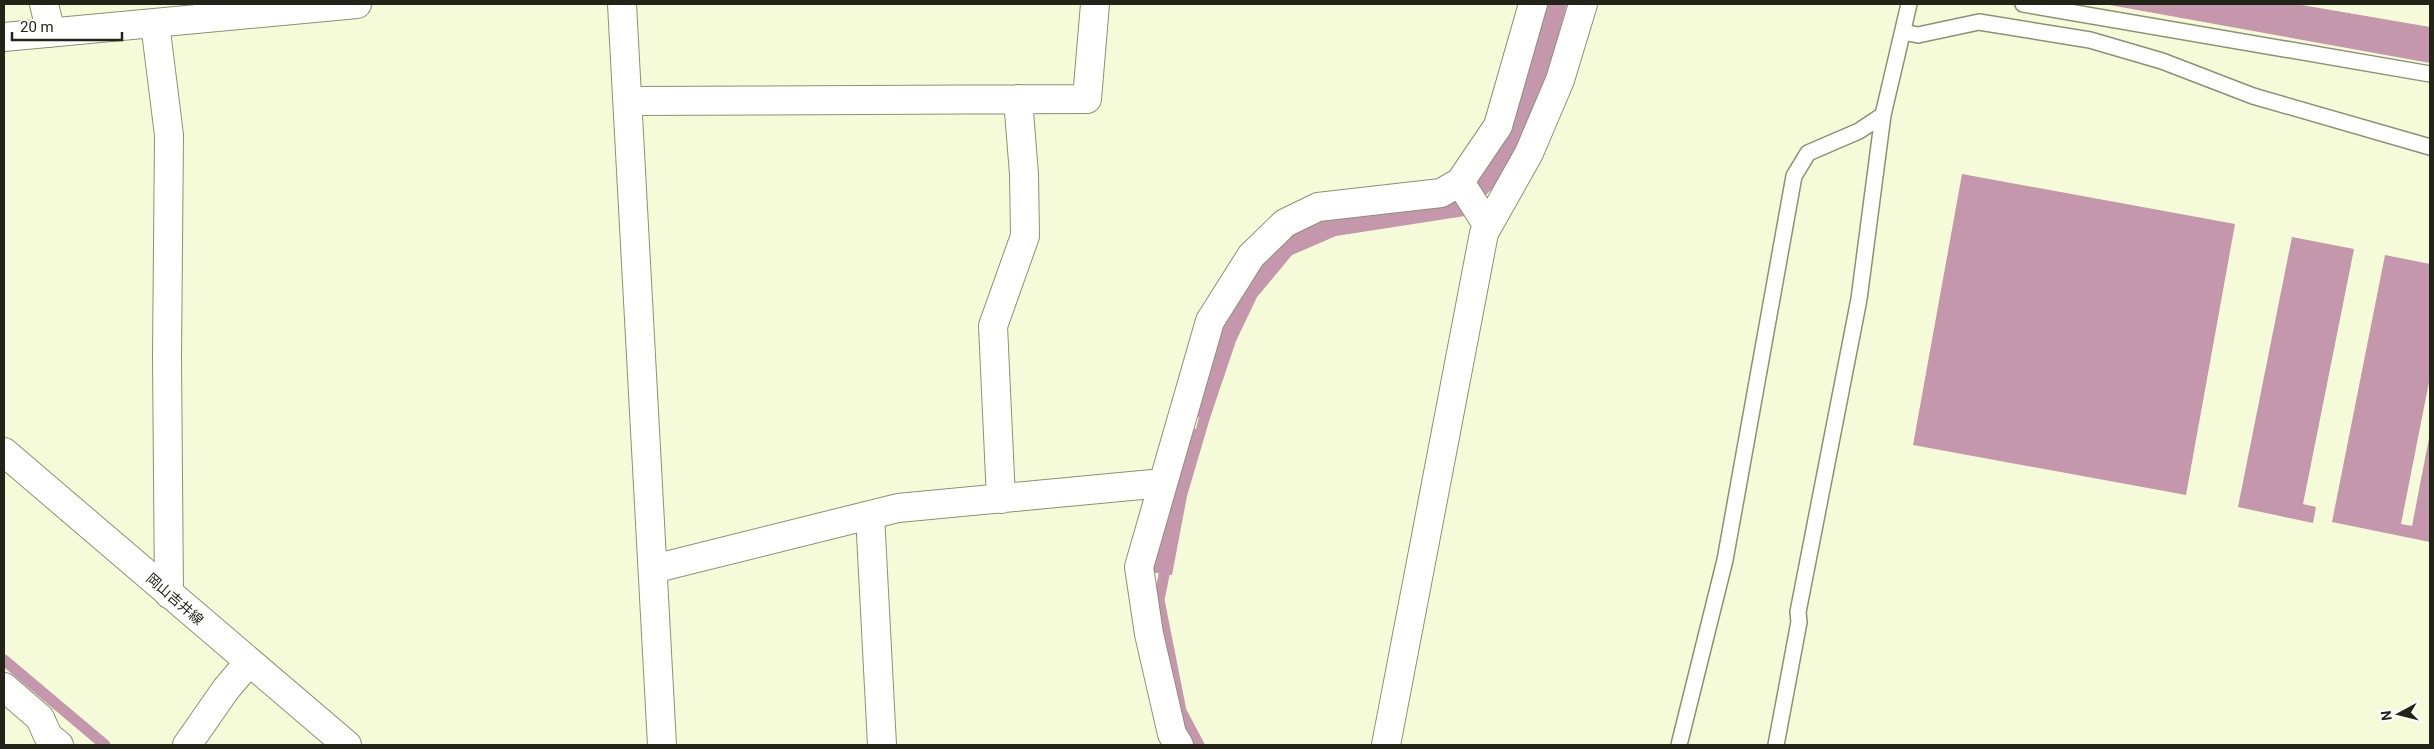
<svg xmlns="http://www.w3.org/2000/svg" width="2434" height="749" viewBox="0 0 2434 749" font-family="Roboto,'Noto Sans JP',sans-serif">
	<style>
		.water { fill: #c497ac }
		.lines { fill: none; stroke-linecap: round; stroke-linejoin: round }
		.stream { stroke: #c497ac; stroke-width: 11 }
		.service-casing { stroke: #8c9171; stroke-width: 18 }
		.minor-casing { stroke: #8c9171; stroke-width: 30 }
		.primary-casing { stroke: #8c9171; stroke-width: 30 }
		.service { stroke: #fff; stroke-width: 15 }
		.minor { stroke: #fff; stroke-width: 28 }
		.primary { stroke: #fff; stroke-width: 28 }
		.labels { text-anchor: middle; dominant-baseline: central; stroke-width: 4; stroke-linejoin: round; paint-order: stroke }
		.street-label { font-size: 14px; fill: #222417; stroke: #fff }
	</style>
	<rect width="100%" height="100%" fill="#f5fbd8"/>
	<!-- water -->
	<path class="water" d="M1546,4H1567L1542,95L1523,139L1498,183L1465,216L1336,236L1292,255L1257,297L1236,341L1210,418L1187,496L1172,575L1149,572L1188,429H1196L1199,417L1192,414L1212,335L1264,251L1322,215L1450,196Z
		M2104,4H2296L2430,27V63Z
		M1962,174L2235,224L2186,495L1913,445Z
		M2292,237L2354,249L2303,504L2316,507L2313,523L2238,507Z
		M2385,255L2430,264V377L2401,524L2412,526L2430,433V542L2332,522Z"/>
	<g class="lines">
		<!-- stream -->
		<path class="stream" d="M1167,560L1159,600L1181,711L1199,745
			M4,660L105,745"/>
		<!-- service casing -->
		<g class="service-casing">
			<path id="service" d="M2023,4L2430,74
				M1903,32L1918,35L1979,22L2090,40L2162,61L2253,96L2430,147
				M1679,745L1725,560L1794,176L1808,153L1859,131L1883,115L1909,4
				M1776,745L1799,622L1798,612L1859,299L1883,115"/>
		</g>
		<!-- minor casing -->
		<g class="minor-casing">
			<path id="minor" d="M44,4L51,33
				M622,4L662,745
				M155,23L169,135L167,357L169,594
				M4,37L357,4
				M628,101L1087,99L1095,4
				M1488,226L1460,182L1498,126L1533,4
				M1001,499L993,326L1025,236L1024,174L1018,99
				M870,515L882,745
				M653,569L898,508L1163,483
				M4,687L40,718L48,736L59,745
				M187,745L226,689L249,662
				M1179,745L1172,734L1149,634L1139,567L1210,321L1251,256L1285,223L1318,207L1441,193L1460,182
				M1386,745L1484,233L1529,153L1560,80L1583,4"/>
		</g>
		<!-- primary casing -->
		<g class="primary-casing">
			<path id="primary" d="M4,452L347,745"/>
		</g>
		<!-- service -->
		<use href="#service" class="service"/>
		<!-- minor -->
		<use href="#minor" class="minor"/>
		<!-- primary -->
		<use href="#primary" class="primary"/>
	</g>
	<g class="labels">
		<!-- street labels -->
		<g class="street-label">
			<text transform="translate(175 599) rotate(41)">岡山吉井線</text>
		</g>
	</g>
	<!-- border -->
	<rect width="2434" height="749" fill="none" stroke="#222417" stroke-width="10"/>
	<!-- north arrow -->
	<g transform="translate(2399 714) rotate(263)" stroke="#ffffff" stroke-width="4" paint-order="stroke">
	<path d="M0-4L9 19L0 12L-9 19Z" fill="#222417"/>
	<text y="-8" font-size="14" font-weight="bold" text-anchor="middle" fill="#222417">N</text>
	</g>
	<!-- scale -->
	<path d="M12 32v8h110v-8" fill="none" stroke="#222417" stroke-width="2.5"/>
	<text x="20" y="32" font-size="15" fill="#222417" stroke="#ffffff" stroke-width="4" paint-order="stroke">20 m</text>
</svg>
